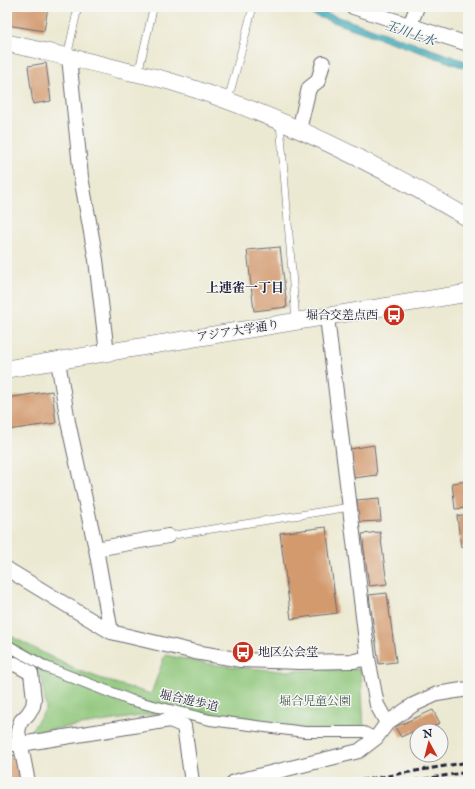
<svg xmlns="http://www.w3.org/2000/svg" width="475" height="789" viewBox="0 0 475 789" font-family="'IM FELL English','Noto Serif JP',serif">
	<style>
		.green { fill: #8ec679; stroke: #58745a }
		.water { fill: #40afbc; stroke: #31687c }
		.building { fill: #d39a6e }
		.lines { fill: none; stroke-linecap: round; stroke-linejoin: round }
		.service-casing { stroke: #696870; stroke-width: 8 }
		.pedestrian-casing { stroke: #696870; stroke-width: 12 }
		.minor-casing { stroke: #696870; stroke-width: 16 }
		.tertiary-casing { stroke: #696870; stroke-width: 18 }
		.service { stroke: #fff; stroke-width: 7 }
		.pedestrian { stroke: #fff; stroke-width: 10 }
		.minor { stroke: #fff; stroke-width: 14 }
		.tertiary { stroke: #fff; stroke-width: 17 }
		.rail { stroke: #22223b; stroke-width: 3; stroke-dasharray: 6 3; stroke-linecap: butt }
		.labels { text-anchor: middle; dominant-baseline: central; stroke-width: 3; stroke-linejoin: round; paint-order: stroke }
		.poi-label { font-size: 12px; fill: #22223b; stroke: #f6f6f2; text-anchor: end }
		.street-label { font-size: 12px; fill: #22223b; stroke: #f6f6f2 }
		.park-label { font-size: 12px; fill: #485b51; stroke: #f6f6f2 }
		.water-label { font-size: 13px; font-style: italic; fill: #2e5a6f; stroke: #f6f6f2 }
		.neighbourhood-label { font-size: 13px; font-weight: bold; fill: #22223b; stroke: #f6f6f2 }
	</style>
	<rect width="100%" height="100%" fill="#f6f6f2"/>
	<filter id="ink" filterUnits="userSpaceOnUse"><feTurbulence type="fractalNoise" baseFrequency=".025" numOctaves="2"/><feDisplacementMap in="SourceGraphic" scale="8" xChannelSelector="R" yChannelSelector="G"/><feConvolveMatrix kernelMatrix="1 2 1 2 8 2 1 2 1" color-interpolation-filters="sRGB"/></filter>
	<filter id="wash" filterUnits="userSpaceOnUse"><feTurbulence type="fractalNoise" baseFrequency=".012" numOctaves="4" result="noise"/><feDisplacementMap in="SourceGraphic" scale="16" xChannelSelector="R" yChannelSelector="G"/><feGaussianBlur stdDeviation="0.9" result="paint"/><feColorMatrix in="noise" values="0 0 0 0 0 0 0 0 0 0 0 0 0 0 0 0 0 1.4 0 .05"/><feComposite in="paint" operator="in"/></filter>
	<g filter="url(#wash)">
		<rect width="100%" height="100%" fill="#ece9d2"/>
		<!-- green -->
		<path class="green" d="M7,634L74,669L108,681L151,694L165,655L215,665L282,671L361,669L364,732H305L173,711L29,733L46,709L42,677L7,658Z"/>
		<!-- water -->
		<path class="water" d="M290,7H310L468,62V69Z"/>
		<g id="blocks">
			<!-- building -->
			<path class="building" d="M7,7H48L44,31L7,25Z
				M46,63L51,101L33,104L28,66Z
				M280,247L287,307L254,311L247,250Z
				M52,391L56,423L7,430V398Z
				M374,445L377,475L354,478L350,449Z
				M468,481V508L455,509L452,483Z
				M379,498L381,521L359,522L357,500Z
				M468,514V546L461,547L457,516Z
				M326,527L337,613L291,619L280,533Z
				M380,532L387,584L369,586L362,534Z
				M387,593L396,662L379,664L369,595Z
				M433,710L440,723L425,731H417V736L414,731L401,737L395,727Z
				M17,755L20,782H7V757Z"/>
		</g>
	</g>
	<g filter="url(#ink)">
		<use href="#blocks" fill-opacity="0" stroke="#696870" stroke-width="1"/>
		<g class="lines">
			<!-- service casing -->
			<g class="service-casing">
				<path id="service" d="M69,57V48L78,7
					M138,74L153,9
					M228,100L253,7
					M280,123L296,322
					M168,536L350,507"/>
			</g>
			<!-- pedestrian casing -->
			<g class="pedestrian-casing">
				<path id="pedestrian" d="M7,645L46,667L130,700L210,720L305,732H364L376,738"/>
			</g>
			<!-- minor casing -->
			<g class="minor-casing">
				<path id="minor" d="M353,7L468,44
					M410,25L417,7
					M69,57L81,177L96,260L107,353
					M299,130L309,88L318,81L323,63
					M327,317L368,658L377,705L387,723
					M58,361L68,422L96,549L111,632
					M96,549L168,536
					M7,569L111,632L195,652L241,660L300,662L354,661L368,658
					M7,665L15,664L31,673L34,699L33,706L28,714L21,721L18,731L28,782
					M7,744H21L170,720L184,726L192,782
					M234,782L359,751L376,738L387,723L413,705L437,694L468,689"/>
			</g>
			<!-- tertiary casing -->
			<g class="tertiary-casing">
				<path id="tertiary" d="M7,43C45,52 84,60 122,70C139,74 156,77 172,82C276,113 375,163 468,218
					M7,369L468,293"/>
			</g>
			<!-- service -->
			<use href="#service" class="service"/>
			<!-- pedestrian -->
			<use href="#pedestrian" class="pedestrian"/>
			<!-- minor -->
			<use href="#minor" class="minor"/>
			<!-- tertiary -->
			<use href="#tertiary" class="tertiary"/>
			<!-- rail -->
			<path class="rail" d="M352,782L468,762
				M406,782L468,772"/>
		</g>
	</g>
	<!-- icons -->
	<defs>
		<g id="bus-disc" transform="scale(1.15)"><circle r="9.5" fill="#c8321e" stroke="#f6f6f2"/><path d="M-5-6H5V4H4V6H2V4H-2V6H-4V4H-5ZM-3.5-4V0h7V-4ZM-3.5 1.2v1.5H-2V1.2ZM2 1.2v1.5H3.5V1.2Z" fill="#fff"/></g>
	</defs>
	<g fill-rule="evenodd">
		<use href="#bus-disc" x="394" y="315"/>
		<use href="#bus-disc" x="243" y="652"/>
	</g>
	<g class="labels">
		<!-- poi labels -->
		<g class="poi-label">
			<text x="378" y="315">堀合交差点西</text>
			<text x="258" y="652" text-anchor="start">地区公会堂</text>
		</g>
		<!-- street labels -->
		<g class="street-label">
			<text transform="translate(238 331) rotate(-9)">アジア大学通り</text>
			<text transform="translate(189 701) rotate(13)">堀合遊歩道</text>
		</g>
		<!-- park labels -->
		<g class="park-label">
			<text x="315" y="701">堀合児童公園</text>
		</g>
		<!-- water labels -->
		<g class="water-label">
			<text transform="translate(410 34) rotate(19)">玉川上水</text>
		</g>
		<!-- neighbourhood labels -->
		<g class="neighbourhood-label">
			<text x="245" y="288">上連雀一丁目</text>
		</g>
	</g>
	<!-- margin -->
	<rect width="475" height="789" fill="none" stroke="#f6f6f2" stroke-width="24"/>
	<!-- north arrow -->
	<g transform="translate(429 743) rotate(353)"><circle r="19" fill="#f6f6f2" stroke="#a1a1a9"/>
	<path d="M0-3L7 15L0 10L-7 15Z" fill="#c8321e"/>
	<text y="-6" font-size="11" font-weight="bold" text-anchor="middle" fill="#22223b">N</text>
	</g>
</svg>
